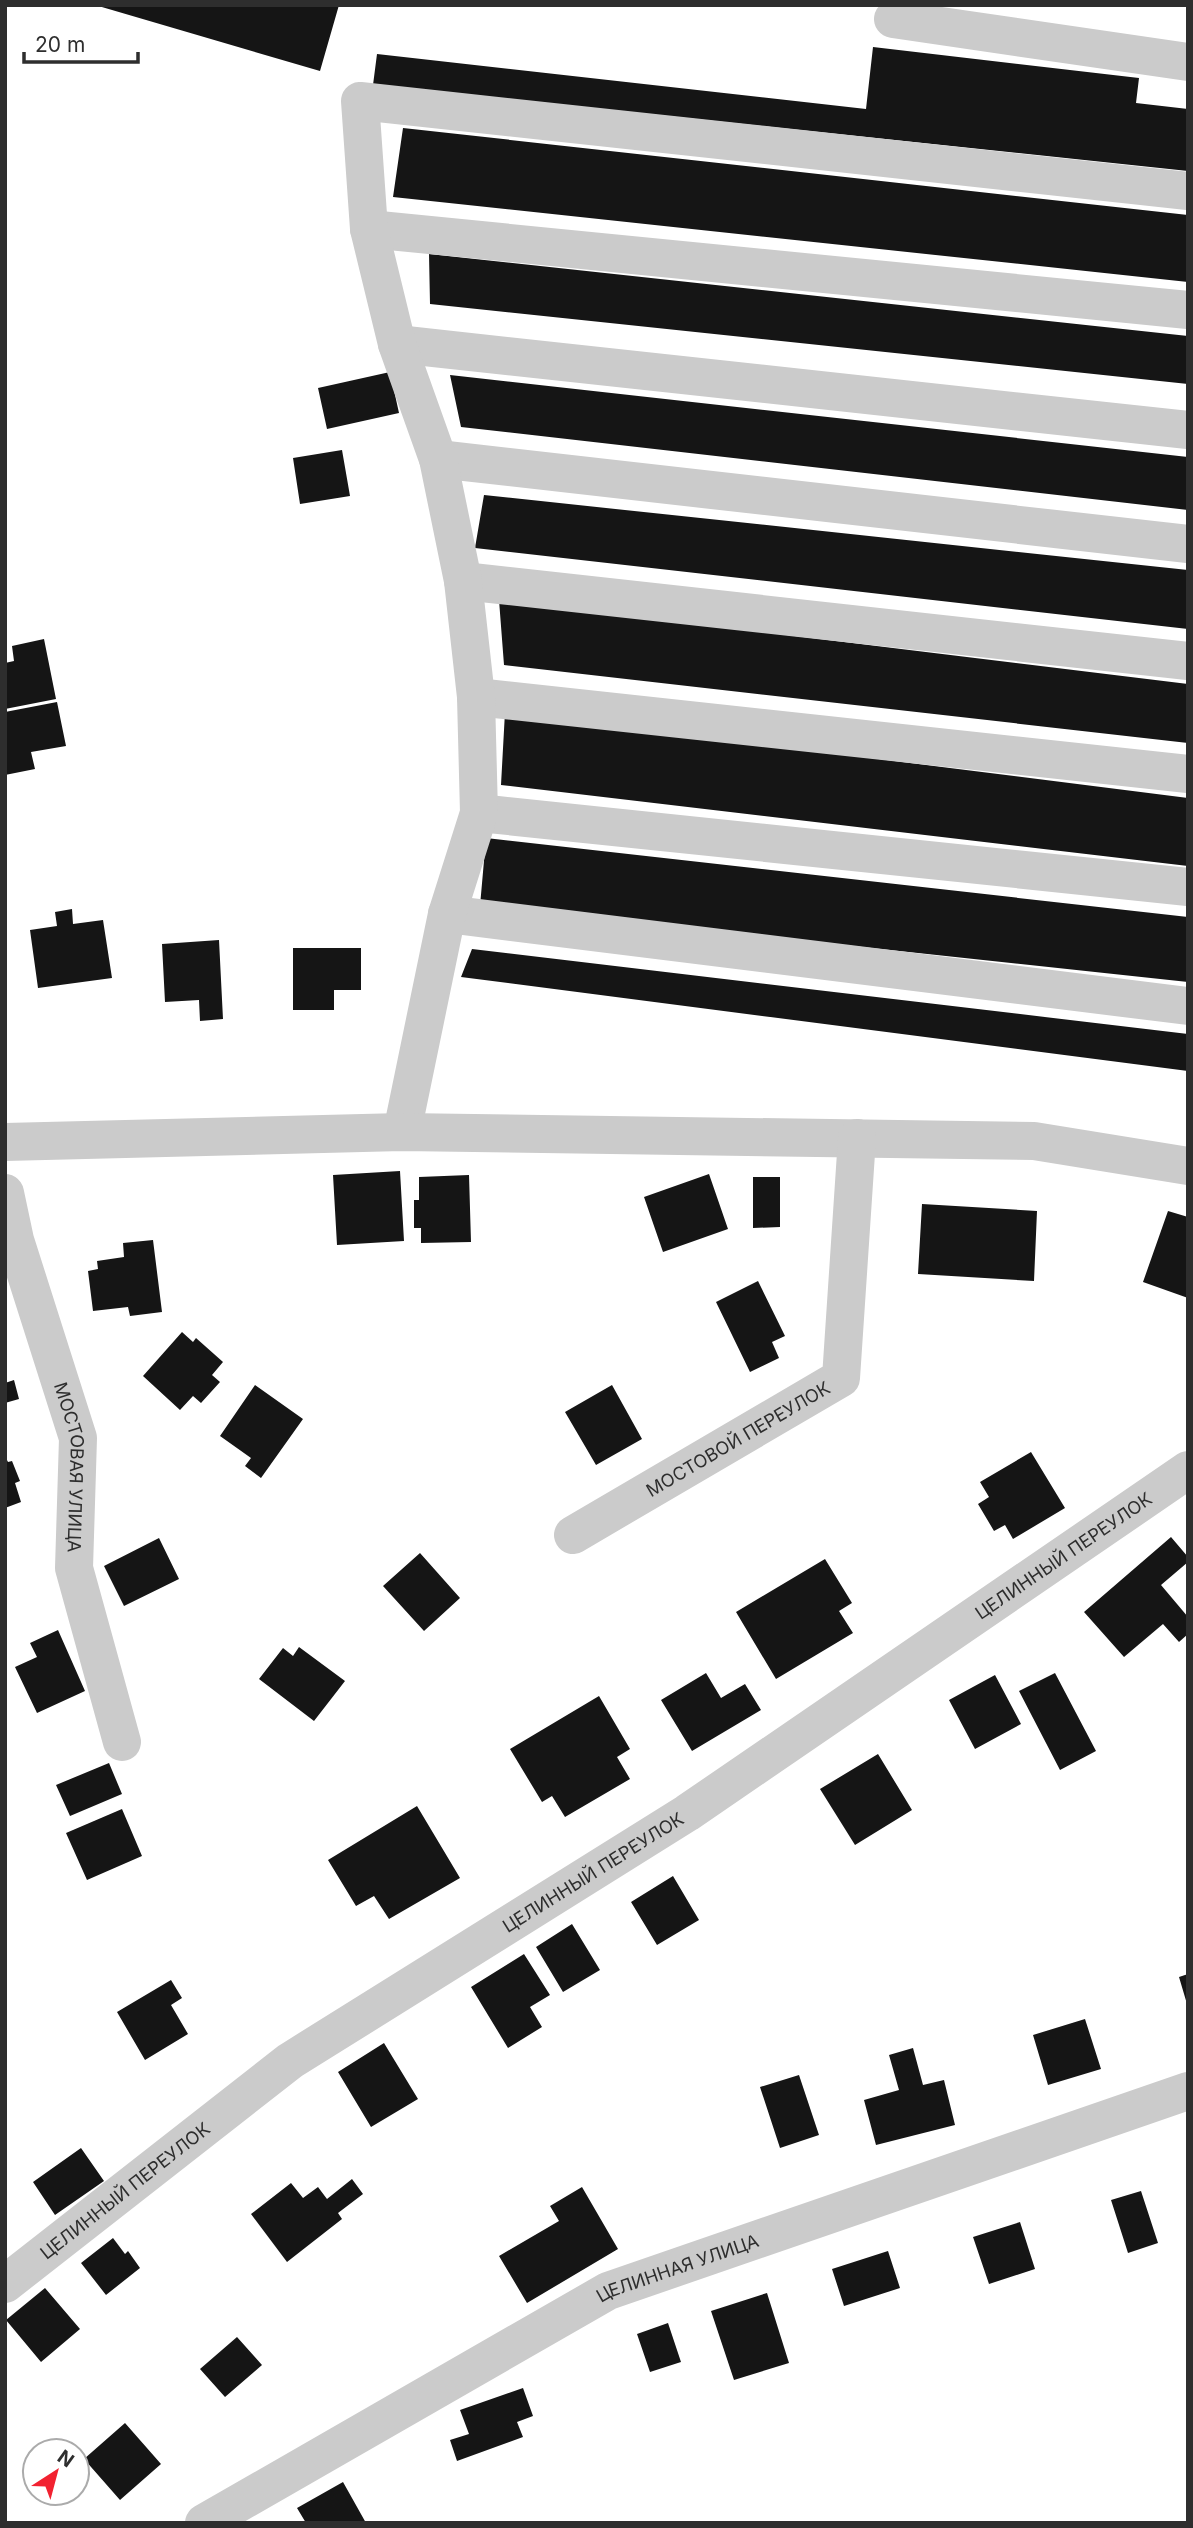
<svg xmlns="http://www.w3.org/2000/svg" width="1193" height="2528" viewBox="0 0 1193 2528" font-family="Inter,sans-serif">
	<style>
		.building { fill: #151515 }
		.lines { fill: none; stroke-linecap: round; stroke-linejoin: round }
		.minor { stroke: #cbcbcb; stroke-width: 38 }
		.labels { text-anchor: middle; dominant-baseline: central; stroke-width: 7; stroke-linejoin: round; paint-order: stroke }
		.street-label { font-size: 18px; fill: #2e2e2e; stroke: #fff }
	</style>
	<rect width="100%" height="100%" fill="#fff"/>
	<!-- building -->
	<path class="building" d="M95,5H339L320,71Z
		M873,47L1139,78L1136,103L1188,109V171L373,85L377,54L866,109Z
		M403,128L1188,215V282L393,197Z
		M429,254L1188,336V384L430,304Z
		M390,372L399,413L327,429L318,388Z
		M450,375L1188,457V510L461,427Z
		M342,450L350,496L300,504L293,458Z
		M484,495L1188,570V629L475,548Z
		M499,600L1188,684V743L504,665Z
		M44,639L56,699L5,709V663L14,661L12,646Z
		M57,702L66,746L31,752L35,769L5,775V712Z
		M505,712L1188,798V866L501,785Z
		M486,838L1188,917V982L480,906Z
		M72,909L73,924L103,920L112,978L38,988L30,930L57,926L55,912Z
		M219,940L223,1019L200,1021L199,1000L165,1002L162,944Z
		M293,948H361V990H334V1010H293Z
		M472,949L1188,1034V1071L461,977Z
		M400,1171L404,1241L337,1245L333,1175Z
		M709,1174L728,1229L663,1252L644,1197Z
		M469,1175L471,1242L421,1243V1228H414V1200H419V1177Z
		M753,1177H780V1227L753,1228Z
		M922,1204L1037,1211L1034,1281L918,1274Z
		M1168,1211L1188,1217V1298L1143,1282Z
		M153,1240L162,1312L130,1316L128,1307L93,1311L88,1271L98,1269L97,1261L124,1257L123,1243Z
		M758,1281L785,1336L772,1342L779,1358L750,1372L716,1302Z
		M182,1332L193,1342L196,1338L223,1362L212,1375L220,1382L201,1403L193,1396L180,1410L143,1376Z
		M14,1380L19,1399L5,1403V1383Z
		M255,1385L303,1419L261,1478L245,1466L251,1458L220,1436Z
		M612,1385L642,1439L596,1465L565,1412Z
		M1031,1452L1065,1508L1013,1539L1005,1525L994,1531L978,1504L989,1497L980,1482Z
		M5,1456L8,1462L12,1461L20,1481L15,1483L21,1502L5,1508Z
		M1171,1537L1188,1557V1562L1161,1585L1188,1617V1634L1179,1642L1163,1624L1124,1657L1084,1612Z
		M159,1538L179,1579L124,1606L104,1566Z
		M420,1553L460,1598L424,1631L383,1586Z
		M825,1559L852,1603L839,1611L853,1633L776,1679L736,1612Z
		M58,1630L85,1691L37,1713L15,1667L37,1657L30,1643Z
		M299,1647L345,1681L314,1721L259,1679L283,1648L293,1656Z
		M706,1673L721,1698L745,1684L761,1710L692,1751L661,1700Z
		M1055,1673L1096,1751L1060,1770L1019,1691Z
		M995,1675L1021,1724L975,1749L949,1700Z
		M599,1696L630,1749L617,1757L630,1779L565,1817L552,1796L542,1802L510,1749Z
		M878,1754L912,1810L855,1845L820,1789Z
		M109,1763L122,1794L70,1816L56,1785Z
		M417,1806L460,1878L389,1919L374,1896L356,1906L328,1860Z
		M122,1809L142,1856L87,1880L66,1833Z
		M673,1876L699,1920L657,1945L631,1902Z
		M572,1924L600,1970L563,1992L536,1947Z
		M524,1954L550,1995L530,2007L542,2027L508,2048L471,1987Z
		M1188,1974V2004H1187L1179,1977Z
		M171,1980L182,1998L171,2005L188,2034L145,2060L117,2012Z
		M1085,2019L1101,2069L1048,2085L1033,2035Z
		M384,2043L418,2099L371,2127L338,2072Z
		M913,2048L923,2085L944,2080L955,2125L876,2145L864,2100L899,2090L889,2055Z
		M799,2075L819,2135L780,2148L760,2087Z
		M81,2148L104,2181L55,2215L33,2182Z
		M352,2179L363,2194L338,2213L342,2219L287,2262L251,2214L291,2183L303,2198L318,2187L327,2199Z
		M582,2187L618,2249L527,2303L499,2256L559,2221L550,2206Z
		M1141,2191L1158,2243L1128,2253L1111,2200Z
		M1020,2222L1035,2269L989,2284L973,2237Z
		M113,2238L125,2254L128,2251L140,2268L106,2295L81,2263Z
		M888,2251L900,2288L844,2306L832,2269Z
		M45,2288L80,2329L41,2362L6,2320Z
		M767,2293L789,2363L734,2380L711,2311Z
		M668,2323L681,2362L650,2372L637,2334Z
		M237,2337L262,2365L225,2397L200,2369Z
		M523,2388L533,2416L517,2422L523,2437L457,2461L450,2440L469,2434L460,2410Z
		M125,2423L161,2464L120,2500L84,2459Z
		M343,2482L366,2523H306L297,2508Z"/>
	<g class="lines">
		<!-- minor -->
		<g class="minor">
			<path d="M893,19L1188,62"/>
			<path d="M369,229L1188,310"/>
			<path d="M397,344L1188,430"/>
			<path d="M438,459L1188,544"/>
			<path d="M463,581L1188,661"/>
			<path d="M476,697L1188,774"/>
			<path d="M479,813L1188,887"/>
			<path d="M447,914L1188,1006"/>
			<path d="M402,1132L447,914L479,813L476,697L463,581L438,459L397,344L369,229L360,101L1188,191"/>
			<path d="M5,1142L402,1132L1034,1141L1188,1166"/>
			<path id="s1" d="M5,1193L15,1240L78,1438L74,1568L122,1742"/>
			<path id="s2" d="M573,1535L841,1378L857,1138"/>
			<path id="s3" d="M5,2284L290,2061L687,1813L1188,1470"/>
			<path id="s4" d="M204,2523L608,2291L1188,2091"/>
		</g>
	</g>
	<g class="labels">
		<!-- street labels -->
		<g class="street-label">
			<text stroke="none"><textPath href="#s2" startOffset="191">МОСТОВОЙ ПЕРЕУЛОК</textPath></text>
			<text stroke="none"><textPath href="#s1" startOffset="284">МОСТОВАЯ УЛИЦА</textPath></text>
			<text stroke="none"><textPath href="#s3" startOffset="1286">ЦЕЛИННЫЙ ПЕРЕУЛОК</textPath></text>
			<text stroke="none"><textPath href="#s3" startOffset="719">ЦЕЛИННЫЙ ПЕРЕУЛОК</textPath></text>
			<text stroke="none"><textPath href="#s3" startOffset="152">ЦЕЛИННЫЙ ПЕРЕУЛОК</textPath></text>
			<text stroke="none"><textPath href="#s4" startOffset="539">ЦЕЛИННАЯ УЛИЦА</textPath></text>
		</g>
	</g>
	<!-- border -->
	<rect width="1193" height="2528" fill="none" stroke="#2e2e2e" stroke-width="14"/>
	<!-- north arrow -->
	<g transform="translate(56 2472) rotate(36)"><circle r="33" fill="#ffffff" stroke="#ababab" stroke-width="2"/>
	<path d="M0-5L12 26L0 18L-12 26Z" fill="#f22231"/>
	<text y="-10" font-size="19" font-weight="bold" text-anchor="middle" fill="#2e2e2e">N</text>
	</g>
	<!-- scale -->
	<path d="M24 52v10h114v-10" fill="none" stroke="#2e2e2e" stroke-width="3.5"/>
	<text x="35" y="52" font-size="21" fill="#2e2e2e" stroke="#ffffff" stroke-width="5" paint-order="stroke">20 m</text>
</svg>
